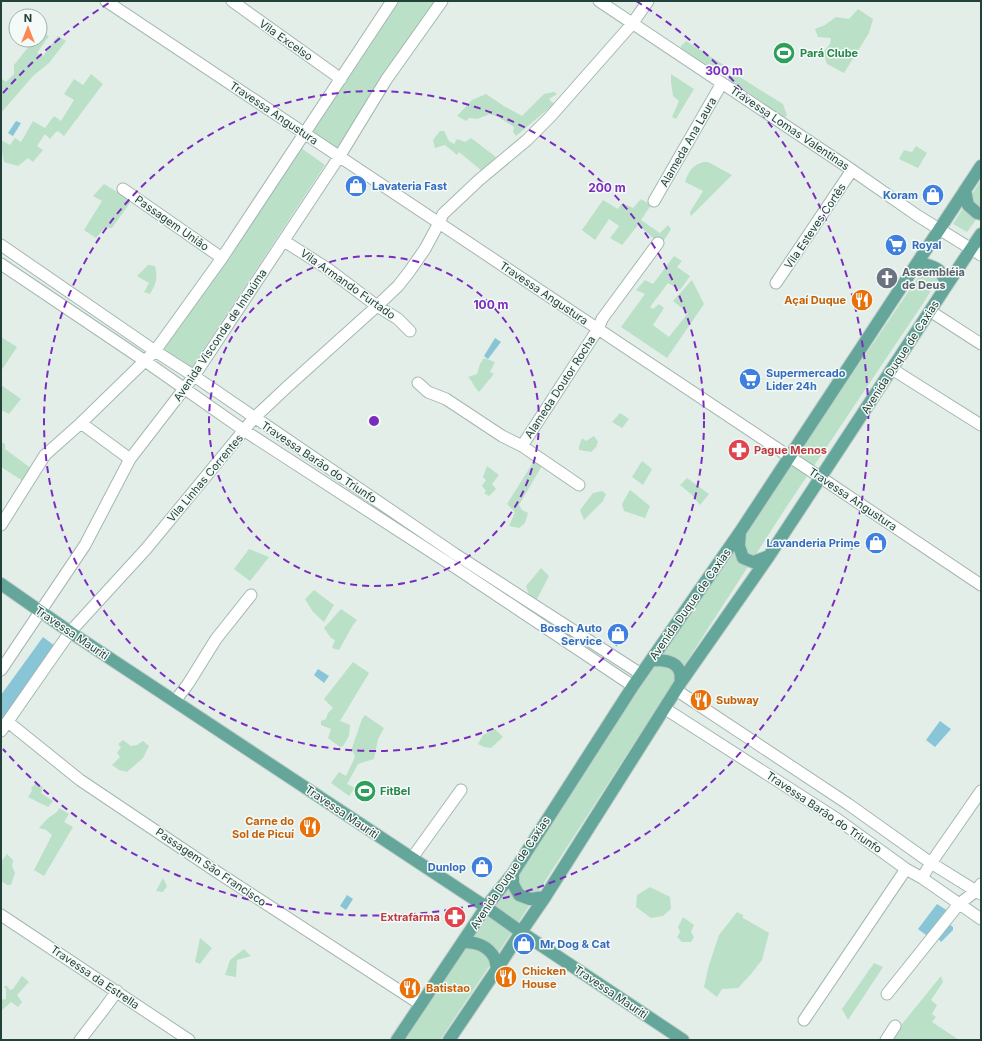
<svg xmlns="http://www.w3.org/2000/svg" width="982" height="1041" viewBox="0 0 982 1041" font-family="Inter,sans-serif">
	<style>
		.green { fill: #bae0c7 }
		.water { fill: #87c5d7 }
		.lines { fill: none; stroke-linecap: round; stroke-linejoin: round }
		.minor-casing { stroke: #a5b7b1; stroke-width: 13 }
		.major-casing { stroke: #c1cac8; stroke-width: 14 }
		.minor { stroke: #fff; stroke-width: 11 }
		.major { stroke: #64a79a; stroke-width: 12 }
		.ring { fill: none; stroke: #7b2cbf; stroke-width: 2; stroke-dasharray: 7 5 }
		.labels { text-anchor: middle; dominant-baseline: central; stroke-width: 3; stroke-linejoin: round; paint-order: stroke }
		.street-label { font-size: 11px; fill: #21413a; stroke: #f4faf7 }
		.leisure-label { font-size: 11px; font-weight: bold; fill: #27864d; stroke: #f4faf7; text-anchor: start }
		.shop-label { font-size: 11px; font-weight: bold; fill: #366cbe; stroke: #f4faf7; text-anchor: start }
		.worship-label { font-size: 11px; font-weight: bold; fill: #5b616d; stroke: #f4faf7; text-anchor: start }
		.food-label { font-size: 11px; font-weight: bold; fill: #c56008; stroke: #f4faf7; text-anchor: start }
		.health-label { font-size: 11px; font-weight: bold; fill: #be3a42; stroke: #f4faf7; text-anchor: start }
		.centre { fill: #7b2cbf; stroke: #f4faf7; stroke-width: 2 }
		.ring-label { font-size: 12px; text-anchor: middle; font-weight: bold; fill: #7b2cbf; stroke: #f4faf7; stroke-width: 3; stroke-linejoin: round; paint-order: stroke }
	</style>
	<rect width="100%" height="100%" fill="#e3eee9"/>
	<!-- green -->
	<path class="green" d="M396,1H439L339,151L310,131Z
		M858,9L873,19L869,33L844,73L827,64L823,52L830,44L831,38L818,37L815,29L825,25L836,17L849,19Z
		M42,32L49,36L37,53L43,56L58,36L66,41L49,63L33,76L1,113V78L6,82L14,74V65L34,40H40V33Z
		M686,41L724,65L722,70L713,67L708,69L680,52L681,46Z
		M91,74L103,84L64,136L58,131L55,133L50,139L45,134L37,146L43,150L33,162L28,158L18,166L4,162L2,152L1,153V140L10,145L15,138L21,142L33,121L45,128L54,116L61,121L74,100L64,94L74,79L83,85Z
		M671,74L694,89L676,119L672,117L679,101L673,96L671,82Z
		M735,74L783,104L787,115L784,118L728,84V78Z
		M554,92L557,94L549,99L554,104L516,136L513,132L514,127L498,117L490,114L477,119L469,118L466,121L457,116L472,100L486,94L504,106L522,116L544,94Z
		M440,131H444L449,141L454,144L457,139L465,142L471,138L496,157L482,171L459,152L457,155L445,145L435,148L433,140Z
		M916,146L927,153L918,168L899,159L904,150L912,152Z
		M301,148L325,165L190,370L160,351Z
		M704,162H708L732,175L691,216L690,212L703,191L685,182C689,171 692,165 704,162Z
		M981,180V213L967,232L953,224Z
		M104,184L129,199L130,203L112,228L105,227L96,238L84,230L102,201L93,196Z
		M641,199L651,205L641,220L660,233L668,225L671,229L661,245L638,225L622,245L610,238L619,226L609,219L595,240L582,230L603,200L618,209L622,203L633,208Z
		M674,256L682,261L677,267L690,276L680,290L668,283L650,307L653,309L659,304L664,308L653,325L669,337L688,313L673,301L692,280L704,304L667,358L621,327L645,294L636,290L645,280L653,284Z
		M148,265L155,266C158,279 156,283 150,294L144,292L149,283L137,276Z
		M923,270L938,279L924,302L787,506L518,923L440,1040H405L493,909L635,694Z
		M1,337L17,347L1,371Z
		M484,358L495,362L490,372L494,374L479,392C473,386 473,382 468,377L477,374L480,364Z
		M1,385L21,399L9,414L1,410Z
		M620,413L629,419L622,428L612,422Z
		M594,436L598,442L596,447L591,452L579,450V446L582,438L586,441Z
		M1,442L5,444V449L32,469L23,481L1,467Z
		M534,461L543,464L519,505L522,510L528,513L525,523L519,528L509,526L515,512L507,504Z
		M642,461L652,469L643,485L632,477Z
		M487,466L499,475L492,484L496,489L489,496L484,493L486,491L482,486L486,480L483,477Z
		M687,478L709,494L700,505L691,494L680,485Z
		M630,490L650,506L645,518L624,511L622,504Z
		M602,491L606,494L603,501L584,520L580,510L593,493Z
		M249,549L269,557L250,581L234,569Z
		M541,568L549,576L537,599L530,598L526,586Z
		M314,590L334,605L324,622L313,612L305,599Z
		M341,609L357,620L353,625L339,650L332,648L335,640L331,638L324,628Z
		M353,662L369,673L340,721L350,725L349,736L343,746L340,747L328,738L331,729L321,725V721L326,719L328,713L333,708L324,699Z
		M365,715L384,728L378,739L374,759L358,764L347,784L355,788L349,796L331,783L339,772L346,776L355,757L352,748L362,719Z
		M495,729L503,737L491,748L484,747L478,744L483,735Z
		M123,740L131,746L137,745L143,741L149,746L143,758L127,772L119,770L112,765L120,757L117,753L121,747L118,744Z
		M36,783L43,787L41,793L53,801L48,807L28,797L32,791L31,788Z
		M59,808L69,814L64,822L73,827L44,876L34,870L52,835L46,830L39,828L48,818L57,812Z
		M7,854L13,860L12,866L15,873L11,885H7L1,881V862Z
		M163,878L167,886L163,892L156,891Z
		M650,887L670,897L671,909L663,916L651,918L636,907L637,895Z
		M737,912L743,915V918L769,933L762,960L751,974L738,988L722,989L717,997L704,987L709,965L719,935Z
		M683,917L694,925L691,932L694,937L691,942H682L677,937L680,932L678,927Z
		M200,938L212,948L200,964L195,962Z
		M244,949L251,956L237,960L236,977L225,975L230,960Z
		M874,963L883,967L848,1020L842,1009Z
		M22,976L29,982L17,995L22,1002L18,1007L11,1002L1,1011V1000L6,999V989L4,987L5,986H7L10,990L13,989Z
		M941,976L943,982L931,1000L937,1005L932,1014L936,1017L932,1022L959,1040H891L902,1024Z"/>
	<!-- water -->
	<path class="water" d="M16,121L21,123L13,136L8,133Z
		M495,338L501,342L488,359L484,356Z
		M43,637L55,646L1,723V695Z
		M318,669L329,676L324,683L314,675Z
		M940,721L951,729L935,747L926,740Z
		M347,895L353,899L346,910L340,906Z
		M937,904L948,911L933,931L926,935L918,929Z
		M949,924L953,927V930L941,942L937,937Z"/>
	<g class="lines">
		<!-- minor casing -->
		<g class="minor-casing">
			<path id="minor" d="M106,1L820,477L981,585
				M232,1L341,79
				M599,1L852,170L918,216L981,255
				M123,189L222,258
				M654,201L722,83
				M284,241L328,269L377,306L398,319L410,331
				M1,245L155,351L194,376L455,554L641,674
				M1,264L145,361L245,431L450,564L633,686
				M776,283L852,170
				M930,311L981,344
				M892,369L981,425
				M418,383L428,392L446,399L502,436L522,446L579,485
				M81,423L130,459
				M522,446L598,329L602,319L658,243
				M1,525L45,455L81,423L155,351L222,258L392,1
				M1,670L85,545L130,459L194,376L339,157L386,80L442,1
				M676,690L848,804L931,863L981,894
				M175,701L188,684L216,639L251,595
				M664,708L837,819L906,869L922,878L981,919
				M8,722L80,780L217,872L420,1004
				M1,731L70,632L146,549L254,418L287,387L377,306L398,286L409,272L425,249L439,223L443,214L479,180L527,140L550,117L632,24L648,1
				M412,858L461,790
				M922,878L931,863L981,791
				M1,915L189,1040
				M887,994L959,904L976,891L981,884
				M804,1020L906,869
				M80,1040L104,1009L117,991
				M886,1040L895,1026"/>
		</g>
		<!-- major casing -->
		<g class="major-casing">
			<path id="major" d="M965,190L968,205L977,213L981,214
				M912,271L924,264C939,268 941,270 947,285
				M740,532L739,546L743,558L753,562L769,556
				M1,584L70,632L486,907L521,932L683,1040
				M651,660C662,660 676,660 680,672C681,675 680,679 681,682
				M513,873V884L519,895L530,899L545,897
				M463,942C476,942 487,945 494,957C496,960 496,966 497,969
				M397,1040L486,907L513,873L633,686L740,532L981,166
				M449,1040L497,969L521,932L545,897L681,682L769,556L947,285L981,234"/>
		</g>
		<!-- minor -->
		<use href="#minor" class="minor"/>
		<!-- major -->
		<use href="#major" class="major"/>
	</g>
	<!-- distance rings -->
	<g class="ring">
		<circle cx="374" cy="421" r="165"/>
		<circle cx="374" cy="421" r="330"/>
		<path d="M3 93A495 495 0 0 1 112 1M636 1A495 495 0 1 1 3 749"/>
	</g>
	<!-- icons -->
	<defs>
		<g id="stadium-disc" transform="scale(1.15)"><circle r="9.5" fill="#2e9e5b" stroke="#f4faf7"/><path d="M0-5a6.5 5 0 1 0 0 10a6.5 5 0 1 0 0-10ZM-3.5-1.8h7v3.6h-7Z" fill="#fff"/></g>
		<g id="shop-disc" transform="scale(1.15)"><circle r="9.5" fill="#3f7fe0" stroke="#f4faf7"/><path d="M-5-2.5h2.3a2.7 3.5 0 0 1 5.4 0H5L5.5 6h-11ZM-1.5-2.5h3a1.5 2.3 0 0 0-3 0Z" fill="#fff"/></g>
		<g id="supermarket-disc" transform="scale(1.15)"><circle r="9.5" fill="#3f7fe0" stroke="#f4faf7"/><path d="M-6-5.5h2.5l.6 2H6L4.5 2H-2.5L-4.4-4H-6ZM-1.5 3.2a1.3 1.3 0 1 0 .1 0ZM3 3.2a1.3 1.3 0 1 0 .1 0Z" fill="#fff"/></g>
		<g id="church-disc" transform="scale(1.15)"><circle r="9.5" fill="#6b7280" stroke="#f4faf7"/><path d="M-1.2-6h2.4v3.5h3.3v2.4h-3.3V6h-2.4V-.1h-3.3v-2.4h3.3Z" fill="#fff"/></g>
		<g id="restaurant-disc" transform="scale(1.15)"><circle r="9.5" fill="#e8710a" stroke="#f4faf7"/><path d="M-5-6h1v4h1v-4h1v4h1v-4h1v5L-1.5 .5V6h-2V.5L-5-1ZM5-6V6H3V1.5H1.5Q1.5-4 5-6Z" fill="#fff"/></g>
		<g id="pharmacy-disc" transform="scale(1.15)"><circle r="9.5" fill="#e0444e" stroke="#f4faf7"/><path d="M-2-6h4v4h4v4h-4v4h-4v-4h-4v-4h4Z" fill="#fff"/></g>
	</defs>
	<g fill-rule="evenodd">
		<use href="#stadium-disc" x="784" y="53"/>
		<use href="#shop-disc" x="356" y="186"/>
		<use href="#shop-disc" x="933" y="195"/>
		<use href="#supermarket-disc" x="896" y="245"/>
		<use href="#church-disc" x="887" y="278"/>
		<use href="#restaurant-disc" x="862" y="300"/>
		<use href="#supermarket-disc" x="750" y="379"/>
		<use href="#pharmacy-disc" x="739" y="450"/>
		<use href="#shop-disc" x="876" y="543"/>
		<use href="#shop-disc" x="618" y="634"/>
		<use href="#restaurant-disc" x="701" y="700"/>
		<use href="#stadium-disc" x="365" y="791"/>
		<use href="#restaurant-disc" x="310" y="827"/>
		<use href="#shop-disc" x="482" y="867"/>
		<use href="#pharmacy-disc" x="455" y="917"/>
		<use href="#shop-disc" x="524" y="944"/>
		<use href="#restaurant-disc" x="506" y="977"/>
		<use href="#restaurant-disc" x="410" y="988"/>
	</g>
	<g class="labels">
		<!-- street labels -->
		<g class="street-label">
			<text transform="translate(286 40) rotate(35)">Vila Excelso</text>
			<text transform="translate(274 113) rotate(34)">Travessa Angustura</text>
			<text transform="translate(790 128) rotate(34)">Travessa Lomas Valentinas</text>
			<text transform="translate(688 142) rotate(-60)">Alameda Ana Laura</text>
			<text transform="translate(172 223) rotate(35)">Passagem União</text>
			<text transform="translate(815 226) rotate(-56)">Vila Esteves Cortês</text>
			<text transform="translate(348 284) rotate(35)">Vila Armando Furtado</text>
			<text transform="translate(544 293) rotate(34)">Travessa Angustura</text>
			<text transform="translate(220 335) rotate(-56)">Avenida Visconde de Inhaúma</text>
			<text transform="translate(900 357) rotate(-57)">Avenida Duque de Caxias</text>
			<text transform="translate(560 387) rotate(-57)">Alameda Doutor Rocha</text>
			<text transform="translate(319 462) rotate(34)">Travessa Barão do Triunfo</text>
			<text transform="translate(205 478) rotate(-50)">Vila Linhas Correntes</text>
			<text transform="translate(853 499) rotate(34)">Travessa Angustura</text>
			<text transform="translate(690 604) rotate(-55)">Avenida Duque de Caxias</text>
			<text transform="translate(72 633) rotate(34)">Travessa Mauriti</text>
			<text transform="translate(342 812) rotate(34)">Travessa Mauriti</text>
			<text transform="translate(824 812) rotate(34)">Travessa Barão do Triunfo</text>
			<text transform="translate(211 867) rotate(34)">Passagem São Francisco</text>
			<text transform="translate(510 873) rotate(-56)">Avenida Duque de Caxias</text>
			<text transform="translate(95 977) rotate(34)">Travessa da Estrella</text>
			<text transform="translate(611 992) rotate(34)">Travessa Mauriti</text>
		</g>
		<!-- leisure labels -->
		<g class="leisure-label">
			<text x="800" y="53">Pará Clube</text>
			<text x="380" y="791">FitBel</text>
		</g>
		<!-- shop labels -->
		<g class="shop-label">
			<text x="372" y="186">Lavateria Fast</text>
			<text x="918" y="195" text-anchor="end">Koram</text>
			<text x="912" y="245">Royal</text>
			<text x="766" y="373">Supermercado<tspan x="766" dy="13">Lider 24h</tspan></text>
			<text x="860" y="543" text-anchor="end">Lavanderia Prime</text>
			<text x="602" y="628" text-anchor="end">Bosch Auto<tspan x="602" dy="13">Service</tspan></text>
			<text x="466" y="867" text-anchor="end">Dunlop</text>
			<text x="540" y="944">Mr Dog &amp; Cat</text>
		</g>
		<!-- worship labels -->
		<g class="worship-label">
			<text x="902" y="272">Assembléia<tspan x="902" dy="13">de Deus</tspan></text>
		</g>
		<!-- food labels -->
		<g class="food-label">
			<text x="846" y="300" text-anchor="end">Açaí Duque</text>
			<text x="716" y="700">Subway</text>
			<text x="294" y="821" text-anchor="end">Carne do<tspan x="294" dy="13">Sol de Picuí</tspan></text>
			<text x="522" y="971">Chicken<tspan x="522" dy="13">House</tspan></text>
			<text x="426" y="988">Batistao</text>
		</g>
		<!-- health labels -->
		<g class="health-label">
			<text x="754" y="450">Pague Menos</text>
			<text x="440" y="917" text-anchor="end">Extrafarma</text>
		</g>
	</g>
	<circle cx="374" cy="421" r="6" class="centre"/>
	<g class="ring-label">
		<text x="724" y="75">300 m</text>
		<text x="607" y="192">200 m</text>
		<text x="491" y="309">100 m</text>
	</g>
	<!-- border -->
	<rect width="982" height="1041" fill="none" stroke="#21413a" stroke-width="4"/>
	<!-- north arrow -->
	<g transform="translate(28 28)"><circle r="19" fill="#f4faf7" stroke="#a0b0ab"/>
	<path d="M0-3L7 15L0 10L-7 15Z" fill="#fc8752"/>
	<text y="-6" font-size="11" font-weight="bold" text-anchor="middle" fill="#21413a">N</text>
	</g>
</svg>
